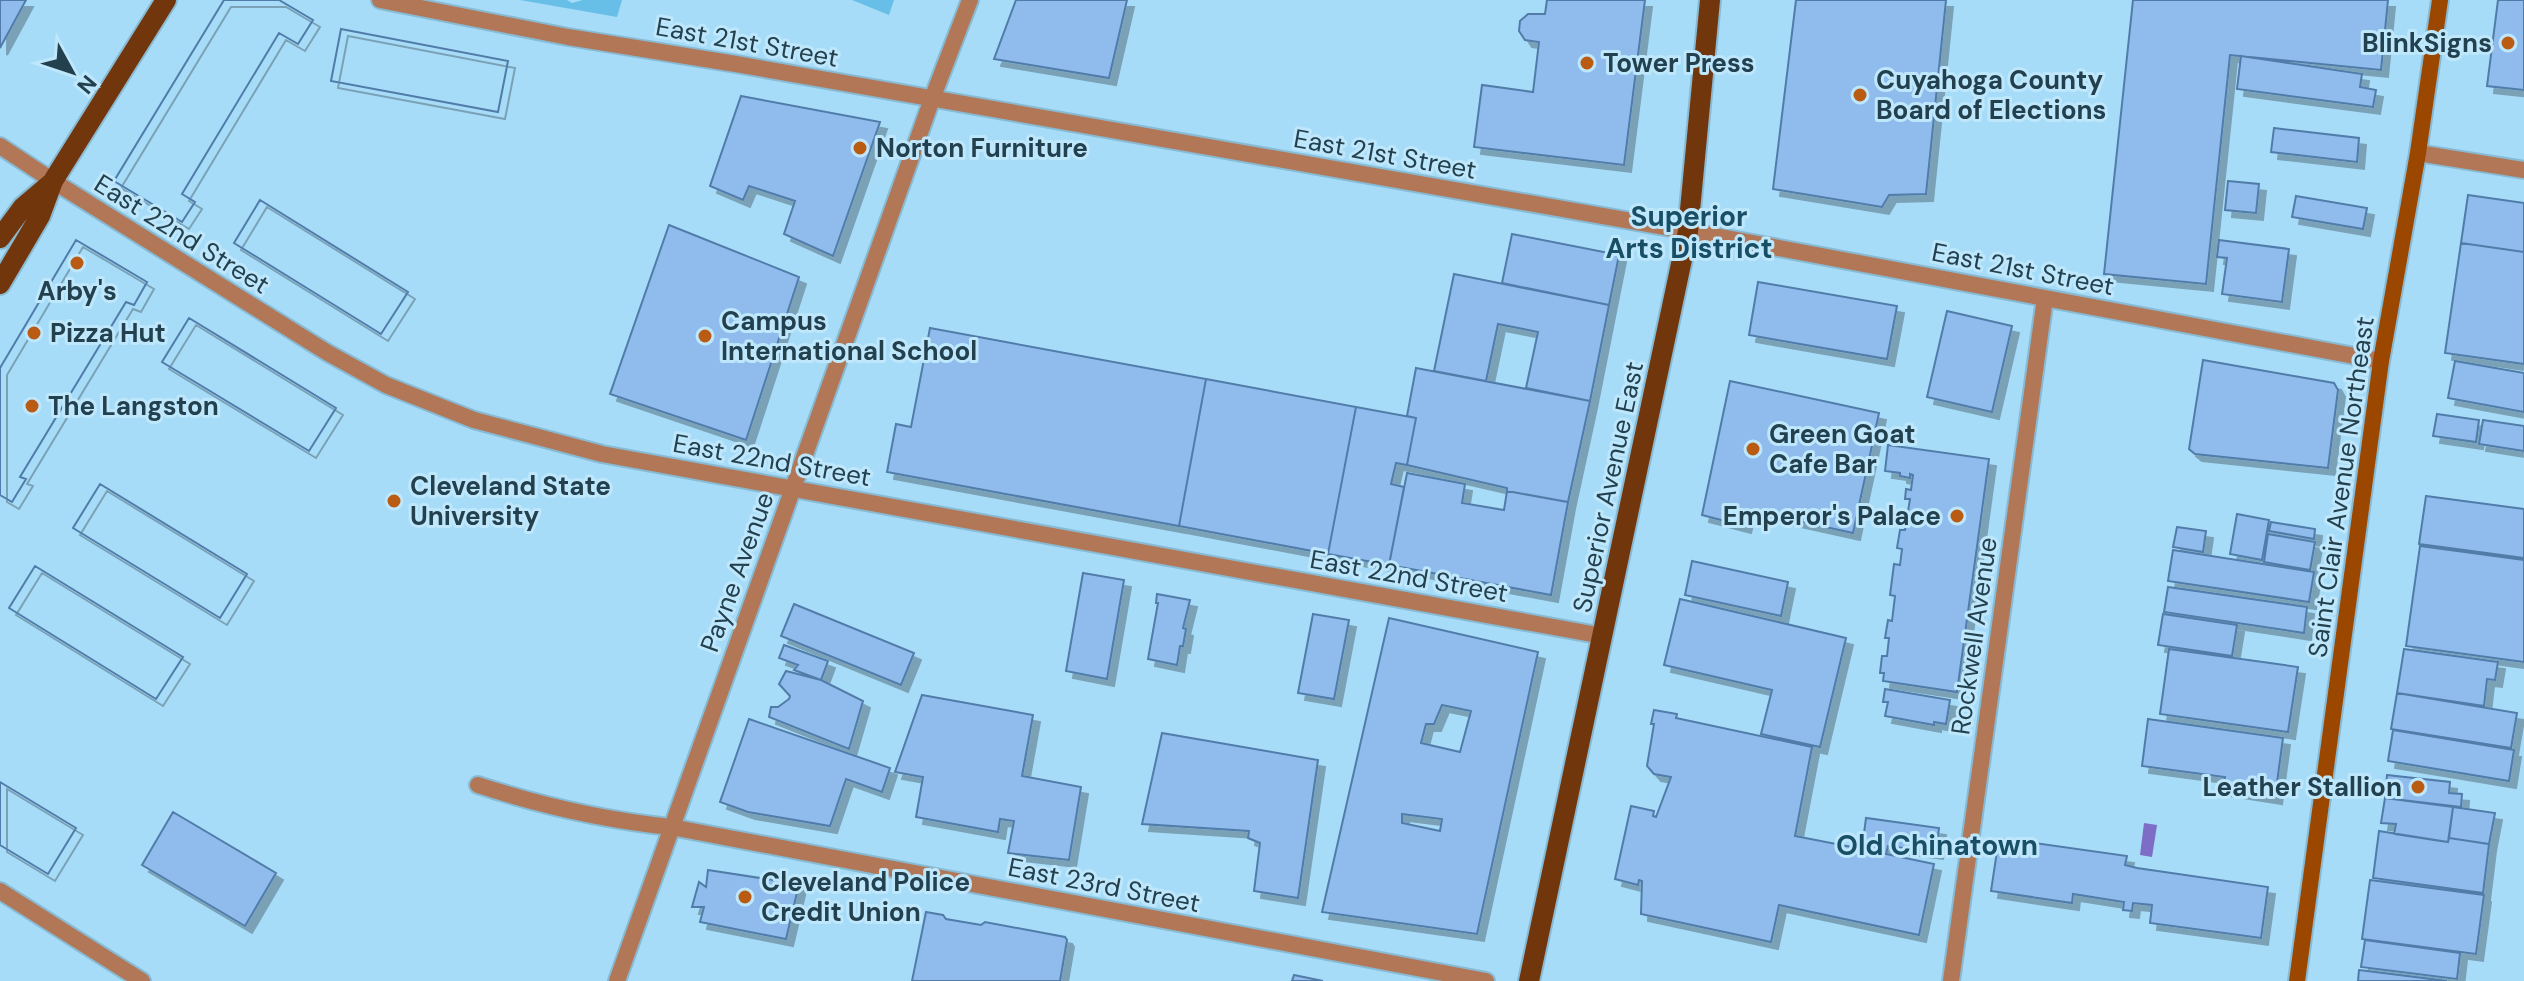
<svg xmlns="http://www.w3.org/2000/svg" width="2524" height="981" viewBox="0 0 2524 981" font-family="'DM Sans',sans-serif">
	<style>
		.green { fill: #67bee7 }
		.water { fill: #7e6dc6 }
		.building { fill: #8fbcec; stroke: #517ca9; stroke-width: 2; fill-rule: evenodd; filter: url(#shadow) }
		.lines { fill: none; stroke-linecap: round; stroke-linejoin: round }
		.minor-casing { stroke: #89bad3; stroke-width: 20 }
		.tertiary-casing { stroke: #89bad3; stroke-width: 20 }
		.secondary-casing { stroke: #89bad3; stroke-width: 20 }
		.primary-casing { stroke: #89bad3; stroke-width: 24 }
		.minor { stroke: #b17756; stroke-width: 16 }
		.tertiary { stroke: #b17756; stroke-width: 16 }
		.secondary { stroke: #9b4700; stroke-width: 16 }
		.primary { stroke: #72360c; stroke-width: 20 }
		.poi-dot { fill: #ba5b14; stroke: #bfe7fc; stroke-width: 3 }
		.labels { text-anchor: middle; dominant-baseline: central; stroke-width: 6; stroke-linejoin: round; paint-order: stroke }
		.street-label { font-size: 26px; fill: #23404e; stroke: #bfe7fc }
		.poi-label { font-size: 26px; font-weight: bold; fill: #23404e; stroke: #bfe7fc; text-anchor: start }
		.neighbourhood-label { font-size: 28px; font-weight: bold; fill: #194f66; stroke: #bfe7fc }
	</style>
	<defs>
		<filter id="shadow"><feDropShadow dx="7" dy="7" stdDeviation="0" flood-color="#0004"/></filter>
	</defs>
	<rect width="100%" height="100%" fill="#a6dcf8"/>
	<!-- green -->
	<path class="green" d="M520,0H567L572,3L583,0H622L617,17Z
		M852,0H894L889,15Z"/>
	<!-- water -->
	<path class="water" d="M2144,823L2157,825L2152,857L2140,855Z"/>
	<!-- building -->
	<path class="building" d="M0,0H26L0,48Z
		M224,0H279L313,20L298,44L279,33L182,194L195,202L182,222L114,181Z
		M224,0H279L313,20L298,44L279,33L182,194L195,202L182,222L114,181Z
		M1016,0H1127L1109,78L994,59Z
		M1547,0H1645L1624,165L1474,147L1482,85L1533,92L1539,42L1525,40L1519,31L1520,21L1528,14H1545Z
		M1796,0H1946L1926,194L1889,195L1882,207L1773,189Z
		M2133,0H2388L2381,70L2230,55L2206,284L2104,274Z
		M2498,0H2524V90L2487,86Z
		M341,29L508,61L498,112L331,81Z
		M341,29L508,61L498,112L331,81Z
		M2241,56L2362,74L2360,87L2376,90L2373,107L2237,89Z
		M741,96L880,122L833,256L784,234L795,201L749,186L743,200L710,186Z
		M2274,128L2359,138L2357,162L2271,152Z
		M2228,181L2259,184L2256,213L2225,210Z
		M2468,195L2524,203V252L2461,243Z
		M2296,196L2367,208L2363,229L2292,217Z
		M260,200L408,292L381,334L234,243Z
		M260,200L408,292L381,334L234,243Z
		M669,225L799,277L746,440L610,394Z
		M1512,234L1619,255L1609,305L1502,283Z
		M76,240L147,282L134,305L126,302L20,477L26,479L12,502L0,495V368Z
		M76,240L147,282L134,305L126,302L20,477L26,479L12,502L0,495V368Z
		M2219,240L2289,249L2282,302L2222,294L2227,258L2217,257Z
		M2461,243L2524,252V364L2445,353Z
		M1454,274L1609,305L1590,401L1526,388L1538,332L1498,324L1486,381L1434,371Z
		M1758,282L1897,306L1887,359L1749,335Z
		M1947,311L2012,326L1992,412L1927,397Z
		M189,318L336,408L309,451L162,362Z
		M189,318L336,408L309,451L162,362Z
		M930,328L1206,379L1179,526L887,472L896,424L911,427Z
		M2203,360L2334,383L2338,390L2328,468L2195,454L2189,449Z
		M2455,361L2524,373V412L2448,398Z
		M1416,368L1590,401L1568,502L1507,491V488L1407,465L1416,418L1407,416Z
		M1206,379L1356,407L1328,554L1179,526Z
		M1730,381L1879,413L1853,533L1748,510L1744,526L1702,515Z
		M1356,407L1416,418L1407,465L1396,463L1391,484L1404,487L1389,565L1328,554Z
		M2437,414L2479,420L2476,442L2433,436Z
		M2483,420L2524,426V451L2479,444Z
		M1888,445L1989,459L1957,692L1883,681L1884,673H1880L1882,656H1887L1889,638H1885L1888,620L1892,621L1895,596L1890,595L1894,564L1900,565L1902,549L1897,548L1900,530H1905L1910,499H1905L1906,489L1911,490L1913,475L1910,474V478L1900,476V473L1885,471Z
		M1407,473L1465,484L1462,503L1504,510L1507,491L1568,502L1551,595L1389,565Z
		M100,484L247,574L220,618L73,528Z
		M100,484L247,574L220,618L73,528Z
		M2426,496L2524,509V558L2419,544Z
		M2237,514L2269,520L2262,560L2230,554Z
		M2271,522L2315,529L2314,539L2269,531Z
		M2177,527L2206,531L2203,552L2173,547Z
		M2268,534L2315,542L2310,570L2264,562Z
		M2420,546L2524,560V662L2406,646Z
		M2173,550L2314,572L2309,602L2168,581Z
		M1692,561L1788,582L1781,616L1685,595Z
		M35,566L183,657L156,699L9,608Z
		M35,566L183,657L156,699L9,608Z
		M1083,573L1124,580L1107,679L1066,671Z
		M2168,587L2307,607L2304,633L2164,612Z
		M1157,594L1190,600L1183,628L1186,629L1183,646H1180L1177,665L1148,659L1158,603H1156Z
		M1680,599L1846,638L1820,747L1761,734L1772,690L1664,665Z
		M794,604L914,653L901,685L781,636Z
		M1313,614L1349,620L1334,699L1298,693Z
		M2163,614L2237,625L2232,656L2158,645Z
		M1389,618L1538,652L1477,934L1322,912ZM1442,705L1471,711L1460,752L1421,743L1426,724H1434ZM1402,814L1442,819L1440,831L1402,823Z
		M784,645L828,661L821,680L794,670L798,665L779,658Z
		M2169,649L2298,667L2288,732L2160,714Z
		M2404,649L2498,662L2495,680L2487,679L2484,706L2397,693Z
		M786,671L821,680L863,701L849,749L769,717L771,707H778L789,699L790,696L779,684Z
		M1885,689L1950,700L1946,724L1934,722V725L1885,716L1888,702H1883Z
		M2397,693L2517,713L2511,748L2391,729Z
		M922,695L1033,715L1022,776L1081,787L1069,860L1008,853L1014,821L1000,819L998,832L916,817L923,777L895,772Z
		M1654,710L1677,714L1676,718L1812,747L1795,836L1862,849L1866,818L1939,828L1936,852L1888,846L1886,854L1934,864L1919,935L1779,905L1771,942L1641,914L1642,881L1639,880L1638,885L1615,879L1631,806L1654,811L1653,816L1656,817L1671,777L1654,774L1647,766L1654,724H1651Z
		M749,719L890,768L882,792L846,779L830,826L748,812L720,802Z
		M2148,719L2283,738L2275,797L2223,789L2225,777L2142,766Z
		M2393,730L2514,750L2509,781L2388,761Z
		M1162,733L1318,760L1298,898L1254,891L1260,843L1248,838L1249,831L1142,824Z
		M2387,775L2450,782L2449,793L2462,794L2461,807L2385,798Z
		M0,782L76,828L48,874L0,845Z
		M0,782L76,828L48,874L0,845Z
		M2385,798L2453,807L2448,842L2394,834L2396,824L2381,823Z
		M2453,807L2495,813L2489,844L2449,838Z
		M173,812L276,873L245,926L142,865Z
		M2379,831L2448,842L2449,838L2489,844L2483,893L2373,878Z
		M1999,838L2127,856L2125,865L2137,868L2268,887L2261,938L2150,923L2152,905L2133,903L2132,911L2123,910L2124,902L2073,894L2072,903L1991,891Z
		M708,870L799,884L786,939L700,922L704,907H692L699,882L706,887Z
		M2370,880L2484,895L2476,954L2362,939Z
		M926,912L943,915L946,919L981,925L985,922L1065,937L1067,940L1060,981H912Z
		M2365,940L2460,953L2457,979L2361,967Z
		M2359,970L2447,981H2358Z
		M1294,975L1323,981H1292Z"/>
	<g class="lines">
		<!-- minor casing -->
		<g class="minor-casing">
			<path id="minor" d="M380,0L568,37L736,64L1688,231L2381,361
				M2418,153L2524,170
				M53,181L328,353L386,385L474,420L602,454L1603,636
				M478,785C542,806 604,820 671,827L1486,981
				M1951,981L2045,298"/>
		</g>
		<!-- tertiary casing -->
		<g class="tertiary-casing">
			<path id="tertiary" d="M0,146L53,181
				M0,891L142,981
				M617,981L932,99L970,0"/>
		</g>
		<!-- secondary casing -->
		<g class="secondary-casing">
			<path id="secondary" d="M2297,981L2381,361L2418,153L2440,0"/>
		</g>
		<!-- primary casing -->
		<g class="primary-casing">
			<path id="primary" d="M0,238L23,207L50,184
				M0,284L40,216L53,181L166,0
				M1529,981L1688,231L1710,0"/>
		</g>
		<!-- minor -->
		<use href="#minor" class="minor"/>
		<!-- tertiary -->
		<use href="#tertiary" class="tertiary"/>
		<!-- secondary -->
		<use href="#secondary" class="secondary"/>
		<!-- primary -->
		<use href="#primary" class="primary"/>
	</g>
	<!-- markers -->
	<g class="poi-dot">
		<circle cx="2508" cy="43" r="8"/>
		<circle cx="1587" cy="63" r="8"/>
		<circle cx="1860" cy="95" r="8"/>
		<circle cx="860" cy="148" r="8"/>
		<circle cx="77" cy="263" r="8"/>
		<circle cx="34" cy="333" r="8"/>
		<circle cx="705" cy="336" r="8"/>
		<circle cx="32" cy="406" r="8"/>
		<circle cx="1753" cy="449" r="8"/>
		<circle cx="394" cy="501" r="8"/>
		<circle cx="1957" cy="516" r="8"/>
		<circle cx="2418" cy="787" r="8"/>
		<circle cx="745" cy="897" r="8"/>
	</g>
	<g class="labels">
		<!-- street labels -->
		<g class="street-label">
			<text transform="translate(747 42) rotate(10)">East 21st Street</text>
			<text transform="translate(1385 154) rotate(10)">East 21st Street</text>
			<text transform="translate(182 234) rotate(32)">East 22nd Street</text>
			<text transform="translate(2023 269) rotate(11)">East 21st Street</text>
			<text transform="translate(772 460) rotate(10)">East 22nd Street</text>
			<text transform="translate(1608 487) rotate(-78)">Superior Avenue East</text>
			<text transform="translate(2341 487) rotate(-82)">Saint Clair Avenue Northeast</text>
			<text transform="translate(737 572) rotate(-70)">Payne Avenue</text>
			<text transform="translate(1409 576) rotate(10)">East 22nd Street</text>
			<text transform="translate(1974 636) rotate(-82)">Rockwell Avenue</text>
			<text transform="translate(1104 885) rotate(11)">East 23rd Street</text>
		</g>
		<!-- poi labels -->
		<g class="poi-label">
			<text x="2492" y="43" text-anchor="end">BlinkSigns</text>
			<text x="1603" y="63">Tower Press</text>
			<text x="1876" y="80">Cuyahoga County<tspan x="1876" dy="30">Board of Elections</tspan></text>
			<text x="876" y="148">Norton Furniture</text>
			<text x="77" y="291" text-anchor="middle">Arby's</text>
			<text x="721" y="321">Campus<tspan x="721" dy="30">International School</tspan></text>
			<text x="50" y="333">Pizza Hut</text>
			<text x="48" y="406">The Langston</text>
			<text x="1769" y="434">Green Goat<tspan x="1769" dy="30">Cafe Bar</tspan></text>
			<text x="410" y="486">Cleveland State<tspan x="410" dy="30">University</tspan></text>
			<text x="1941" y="516" text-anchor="end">Emperor's Palace</text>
			<text x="2402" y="787" text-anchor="end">Leather Stallion</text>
			<text x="761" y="882">Cleveland Police<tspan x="761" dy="30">Credit Union</tspan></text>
		</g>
		<!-- neighbourhood labels -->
		<g class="neighbourhood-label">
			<text x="1689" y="216">Superior<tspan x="1689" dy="32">Arts District</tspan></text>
			<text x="1937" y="845">Old Chinatown</text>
		</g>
	</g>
	<!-- north arrow -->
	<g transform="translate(72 72) rotate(130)" stroke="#bfe7fc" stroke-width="6" paint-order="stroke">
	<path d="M0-6L14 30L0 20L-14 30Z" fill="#23404e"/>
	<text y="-12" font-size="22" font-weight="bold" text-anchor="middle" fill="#23404e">N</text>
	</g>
</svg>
